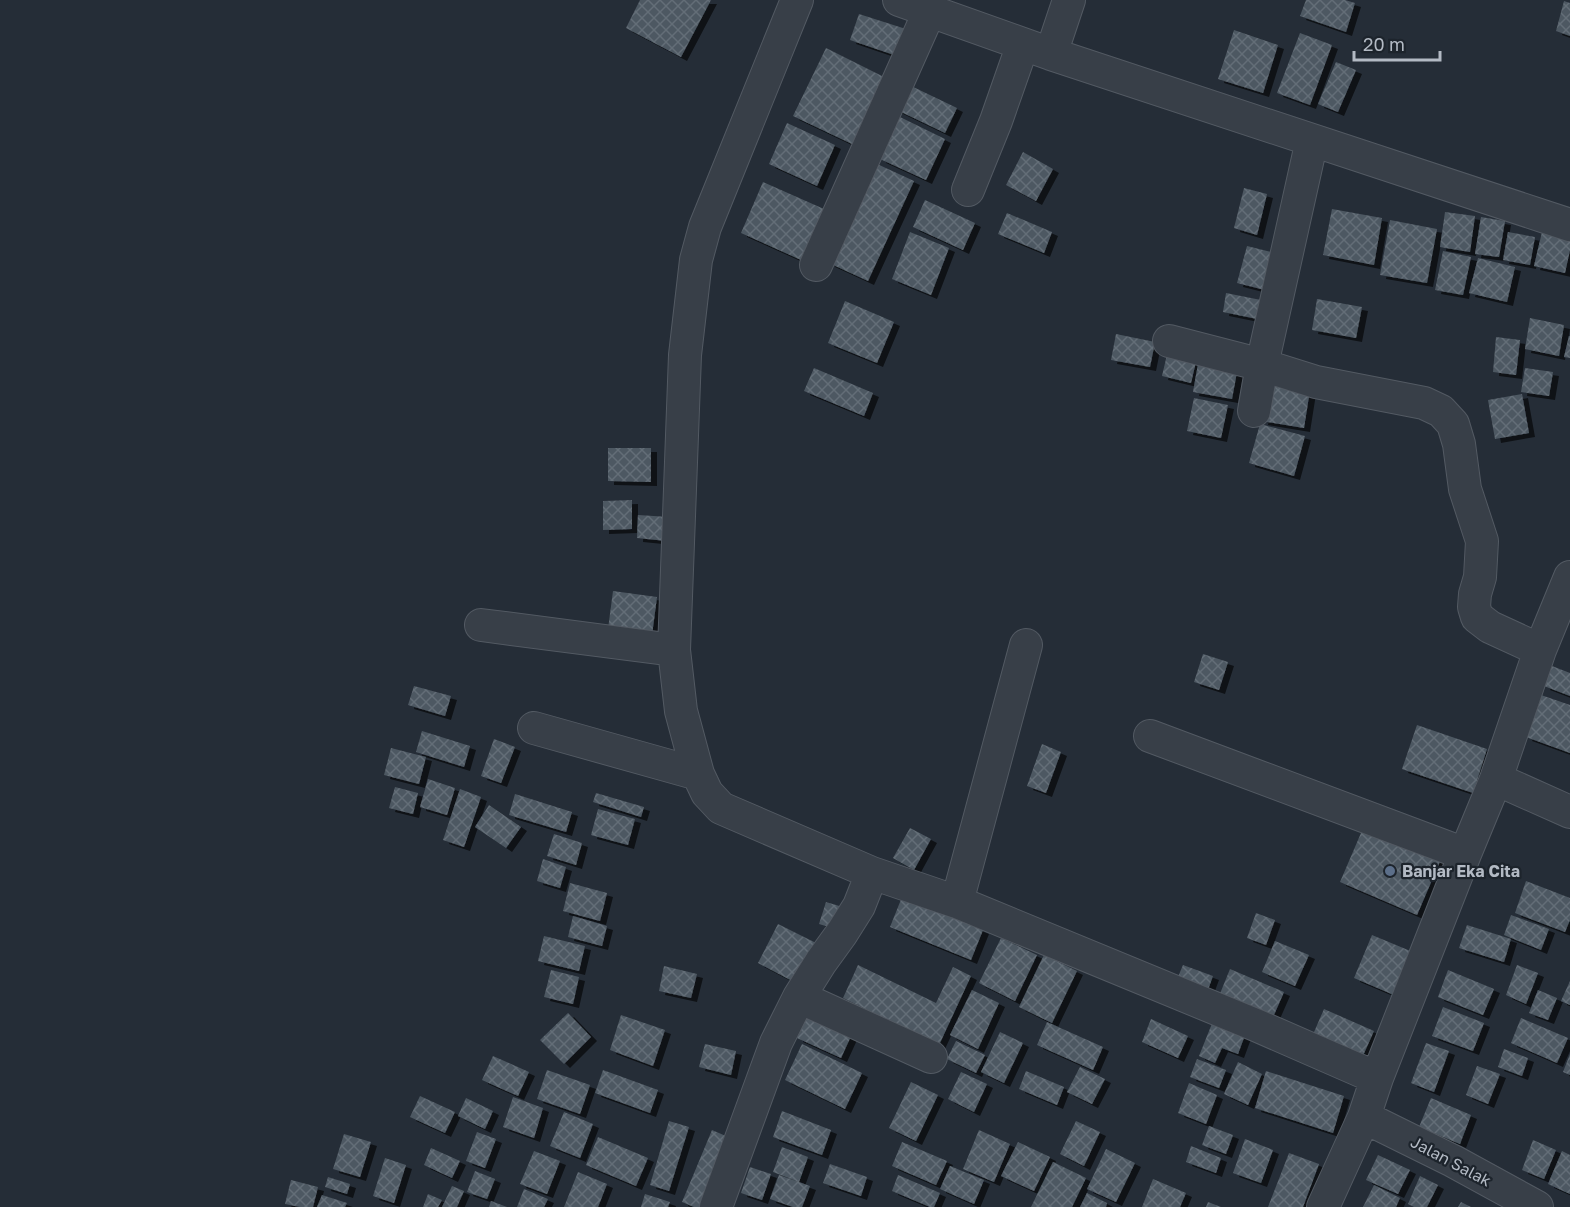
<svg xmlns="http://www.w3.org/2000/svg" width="1570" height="1207" viewBox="0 0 1570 1207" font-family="'Golos Text',sans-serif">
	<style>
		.building { fill: url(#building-cross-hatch); filter: url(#shadow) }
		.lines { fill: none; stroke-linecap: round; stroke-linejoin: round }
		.minor-casing { stroke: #535a63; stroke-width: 34 }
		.minor { stroke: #383f48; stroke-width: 32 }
		.service-dot { fill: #5c6f8a; stroke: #1d242c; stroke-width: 2 }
		.labels { text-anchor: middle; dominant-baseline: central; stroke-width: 4.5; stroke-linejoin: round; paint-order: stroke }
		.poi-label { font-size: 16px; font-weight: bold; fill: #b3bac4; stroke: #1d242c; text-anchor: start }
		.street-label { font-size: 16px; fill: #b3bac4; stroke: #1d242c }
	</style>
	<defs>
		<pattern id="building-cross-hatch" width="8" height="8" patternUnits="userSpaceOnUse" patternTransform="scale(1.5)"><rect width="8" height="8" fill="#4d5862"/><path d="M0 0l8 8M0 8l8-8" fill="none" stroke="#646e77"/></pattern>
		<filter id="shadow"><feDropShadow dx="6" dy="4" stdDeviation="0" flood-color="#0009"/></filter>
	</defs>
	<rect width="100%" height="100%" fill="#252d37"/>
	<!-- building -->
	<path class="building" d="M640,0H711L681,57L626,28Z
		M1306,0H1345L1355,3L1346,32L1300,16Z
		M1564,1L1570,3V36L1556,31Z
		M859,14L909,30L900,57L850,40Z
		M1234,30L1278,45L1263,93L1218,79Z
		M1300,33L1332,45L1310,105L1277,93Z
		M826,48L884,77L852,144L793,116Z
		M1336,62L1356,70L1338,112L1318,104Z
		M907,84L957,108L945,133L895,109Z
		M900,117L945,139L926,180L880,159Z
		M787,123L835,145L817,186L769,164Z
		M1023,152L1053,169L1036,201L1006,185Z
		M875,163L914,181L868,281L829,263Z
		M763,182L833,213L810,264L741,233Z
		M1244,188L1267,194L1257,235L1234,228Z
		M925,200L975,223L963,250L913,227Z
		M1332,209L1382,218L1374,265L1323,255Z
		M1445,212L1475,216L1470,252L1440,247Z
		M1007,213L1052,232L1044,253L998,234Z
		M1481,217L1505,221L1499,257L1475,254Z
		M1390,220L1437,229L1427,283L1380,275Z
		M910,232L949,248L931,295L892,279Z
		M1508,232L1535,237L1530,265L1503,260Z
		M1542,232L1570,239V250L1565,273L1534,266Z
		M1247,246L1283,255L1273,292L1237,283Z
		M1443,251L1471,257L1463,295L1435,290Z
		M1478,258L1515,267L1507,302L1469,293Z
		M1226,293L1271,302L1267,321L1223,312Z
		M1317,299L1362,307L1356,338L1312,330Z
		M845,301L894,322L877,363L828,343Z
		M1530,318L1564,325L1559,356L1525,349Z
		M1116,334L1155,342L1150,367L1111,360Z
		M1569,336H1570V358L1564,357Z
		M1496,337L1520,340L1516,375L1493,372Z
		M1169,346L1198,353L1191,383L1162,376Z
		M1198,364L1237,372L1232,399L1193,392Z
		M814,368L873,393L864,416L804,391Z
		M1525,368L1553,372L1549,396L1521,392Z
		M1269,382L1310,390L1304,428L1262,421Z
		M1522,394L1529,433L1495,439L1488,400Z
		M1194,398L1228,405L1221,438L1187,431Z
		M1260,424L1305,436L1294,476L1249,463Z
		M608,448H651V482L608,481Z
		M632,500V529L603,530V501Z
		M638,515L669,517L667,541L637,538Z
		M613,591L657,597L652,635L608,629Z
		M1203,654L1228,662L1219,690L1194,682Z
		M1552,666L1570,673V696L1544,686Z
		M414,686L451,696L445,716L408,705Z
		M1541,695L1570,705V753L1526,737Z
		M1417,725L1487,749L1473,793L1402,769Z
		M422,731L470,746L464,767L416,752Z
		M494,739L515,747L501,783L481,776Z
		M1042,744L1061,752L1046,793L1027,786Z
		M391,748L426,757L419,784L384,775Z
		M428,779L455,788L447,815L420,807Z
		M395,787L418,793L413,814L389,808Z
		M460,789L481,797L464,847L443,840Z
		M596,793L644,807L641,817L593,802Z
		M515,794L572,812L566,832L509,815Z
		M489,805L521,827L506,848L475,827Z
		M598,809L635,819L628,845L591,835Z
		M1364,826L1441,859L1417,915L1340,882Z
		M910,828L931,839L914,870L893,858Z
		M554,834L582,843L576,865L547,856Z
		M543,859L566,867L560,888L537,881Z
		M1526,881L1570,898V920L1565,932L1515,913Z
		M570,883L607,893L600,921L563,911Z
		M902,897L983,930L971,960L890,927Z
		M826,902L846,908L839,930L819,924Z
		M1256,913L1275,920L1266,945L1247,938Z
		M1511,915L1549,929L1541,950L1504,935Z
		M573,916L607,926L602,946L568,937Z
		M778,924L820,945L800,985L758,963Z
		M1467,925L1511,939L1504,962L1459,948Z
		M1372,935L1420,955L1401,998L1354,978Z
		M544,936L585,946L579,971L538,961Z
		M1001,938L1037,955L1015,1001L979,983Z
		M1275,941L1309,955L1295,986L1262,972Z
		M1044,955L1077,971L1052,1023L1019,1007Z
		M858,965L936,1003L953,967L971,976L939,1045L843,998Z
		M1183,965L1213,976L1206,995L1175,984Z
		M1517,965L1538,973L1526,1004L1506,995Z
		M664,966L697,974L691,998L659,991Z
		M1230,969L1284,992L1270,1024L1217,1001Z
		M551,970L579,977L573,1004L544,997Z
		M1448,970L1494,989L1483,1015L1438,997Z
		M1570,981V1005L1561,1001Z
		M972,990L999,1003L978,1049L950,1035Z
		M1538,990L1557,998L1548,1020L1529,1013Z
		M1443,1007L1484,1023L1473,1051L1432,1036Z
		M1324,1009L1374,1031L1361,1060L1311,1039Z
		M568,1013L591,1037L564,1064L540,1040Z
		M809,1013L852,1034L841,1058L797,1038Z
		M621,1015L665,1030L653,1066L610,1050Z
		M1521,1018L1568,1038L1557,1063L1511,1043Z
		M1151,1019L1188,1036L1178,1058L1142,1042Z
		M1213,1021L1245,1035L1238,1054L1222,1048L1215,1063L1199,1056Z
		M1047,1022L1103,1047L1093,1070L1037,1045Z
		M1000,1032L1023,1043L1004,1083L981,1072Z
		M956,1041L985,1055L976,1073L947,1059Z
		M1426,1043L1449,1051L1434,1092L1411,1083Z
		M705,1044L736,1051L731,1075L699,1067Z
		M802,1044L862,1073L845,1109L785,1080Z
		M1504,1049L1528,1058L1522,1076L1498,1067Z
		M1570,1054V1075L1563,1072Z
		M493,1056L529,1072L518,1096L482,1080Z
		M1197,1059L1226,1070L1219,1088L1190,1077Z
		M1238,1062L1262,1074L1248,1105L1224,1094Z
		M1477,1066L1500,1074L1488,1104L1466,1095Z
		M1080,1067L1105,1079L1092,1104L1067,1092Z
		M547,1070L590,1085L580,1114L537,1099Z
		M603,1070L658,1090L650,1113L595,1093Z
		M1026,1071L1064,1087L1057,1105L1019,1089Z
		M1266,1071L1344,1096L1333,1133L1255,1108Z
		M961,1072L987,1084L974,1112L948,1099Z
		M911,1082L938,1095L916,1141L889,1128Z
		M1189,1083L1217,1095L1206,1124L1178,1113Z
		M420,1096L455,1112L445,1133L410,1117Z
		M513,1097L543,1108L534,1138L503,1127Z
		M466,1098L493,1111L485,1129L458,1116Z
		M1431,1098L1471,1115L1460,1144L1419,1127Z
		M782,1111L831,1130L822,1155L773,1137Z
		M564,1112L593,1124L580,1158L550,1146Z
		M669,1121L689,1127L669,1191L650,1185Z
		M1076,1121L1100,1132L1084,1166L1060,1154Z
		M1209,1126L1233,1135L1226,1154L1202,1145Z
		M712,1130L735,1140L708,1207H694L682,1202Z
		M979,1130L1010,1144L994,1182L963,1169Z
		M477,1132L496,1139L485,1168L466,1161Z
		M344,1134L371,1142L360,1177L333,1169Z
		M598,1137L648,1158L636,1186L586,1165Z
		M1245,1139L1273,1150L1261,1183L1233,1173Z
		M1533,1140L1556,1150L1544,1179L1522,1170Z
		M902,1142L947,1161L936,1185L892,1166Z
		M1018,1142L1050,1157L1034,1191L1001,1176Z
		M1191,1146L1221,1158L1216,1173L1186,1162Z
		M782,1147L808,1157L799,1182L773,1172Z
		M431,1148L460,1161L452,1178L424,1165Z
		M1106,1149L1135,1163L1116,1202L1087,1189Z
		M534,1151L560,1161L547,1194L520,1184Z
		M1562,1151L1570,1155V1194L1548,1184Z
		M1289,1153L1319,1164L1303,1207H1268Z
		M1378,1155L1410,1170L1398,1194L1366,1180Z
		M385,1158L406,1165L394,1203L373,1196Z
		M1053,1162L1086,1178L1072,1207H1031Z
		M830,1164L867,1177L861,1196L823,1183Z
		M950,1166L984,1180L974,1204L940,1189Z
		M750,1167L771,1174L762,1200L741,1193Z
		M475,1171L495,1179L487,1199L467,1192Z
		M578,1172L607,1184L598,1207H564Z
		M779,1175L810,1186L802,1207H793L770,1199Z
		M898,1175L940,1193L934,1207H930L892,1191Z
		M1420,1176L1438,1185L1427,1207H1414L1408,1204Z
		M328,1177L350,1184L347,1194L325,1187Z
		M1153,1179L1186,1193L1180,1207H1142Z
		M291,1180L318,1187L313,1207H300L285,1204Z
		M1374,1185L1400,1198L1396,1207H1363Z
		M452,1186L464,1191L457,1207H442Z
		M524,1189L548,1199L544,1207H517Z
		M1087,1193L1107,1203L1106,1207H1080Z
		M428,1194L442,1200L438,1207H423Z
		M645,1194L670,1202L668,1207H641Z
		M322,1195L347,1203L345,1207H317Z
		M491,1201L507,1207H489Z
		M1208,1202L1221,1207H1206Z
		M1461,1202L1471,1207H1458Z"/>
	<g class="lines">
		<!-- minor casing -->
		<g class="minor-casing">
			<path id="minor" d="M797,0L705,227L696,260L685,355L674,650L681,711L698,774L707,793L721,808L872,873
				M899,0L1051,54L1570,225
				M1051,54L1069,0
				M968,190L996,121L1023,44
				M816,265L930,10
				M1169,341L1262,365L1316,382L1424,403L1441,411L1453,424L1459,444L1465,489L1482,541L1480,577L1475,594L1474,607L1477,617L1490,627L1540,650
				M1254,411L1262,365L1312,140
				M481,625L674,650
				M534,728L698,774
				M1150,736L1465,854
				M1496,779L1570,812
				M957,902L1026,645
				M799,997L931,1057
				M1364,1117L1453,1161L1537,1207
				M716,1207L776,1043L799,997L821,962L842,933L859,906L872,873L957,902L1258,1026L1377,1078
				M1323,1207L1364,1117L1377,1078L1465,854L1496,779L1540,650L1570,577"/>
		</g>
		<!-- minor -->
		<use href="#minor" class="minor"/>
	</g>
	<!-- markers -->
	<circle class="service-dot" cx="1390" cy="871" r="6"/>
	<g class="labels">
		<!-- poi labels -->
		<g class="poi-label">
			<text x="1402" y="871">Banjar Eka Cita</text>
		</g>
		<!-- street labels -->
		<g class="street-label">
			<text transform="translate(1451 1161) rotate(28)">Jalan Salak</text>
		</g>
	</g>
	<!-- scale -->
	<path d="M1354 51v9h86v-9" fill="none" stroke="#b3bac4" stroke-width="3"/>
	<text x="1363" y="51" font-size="18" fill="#b3bac4" stroke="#1d242c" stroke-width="4.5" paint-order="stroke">20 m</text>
</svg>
